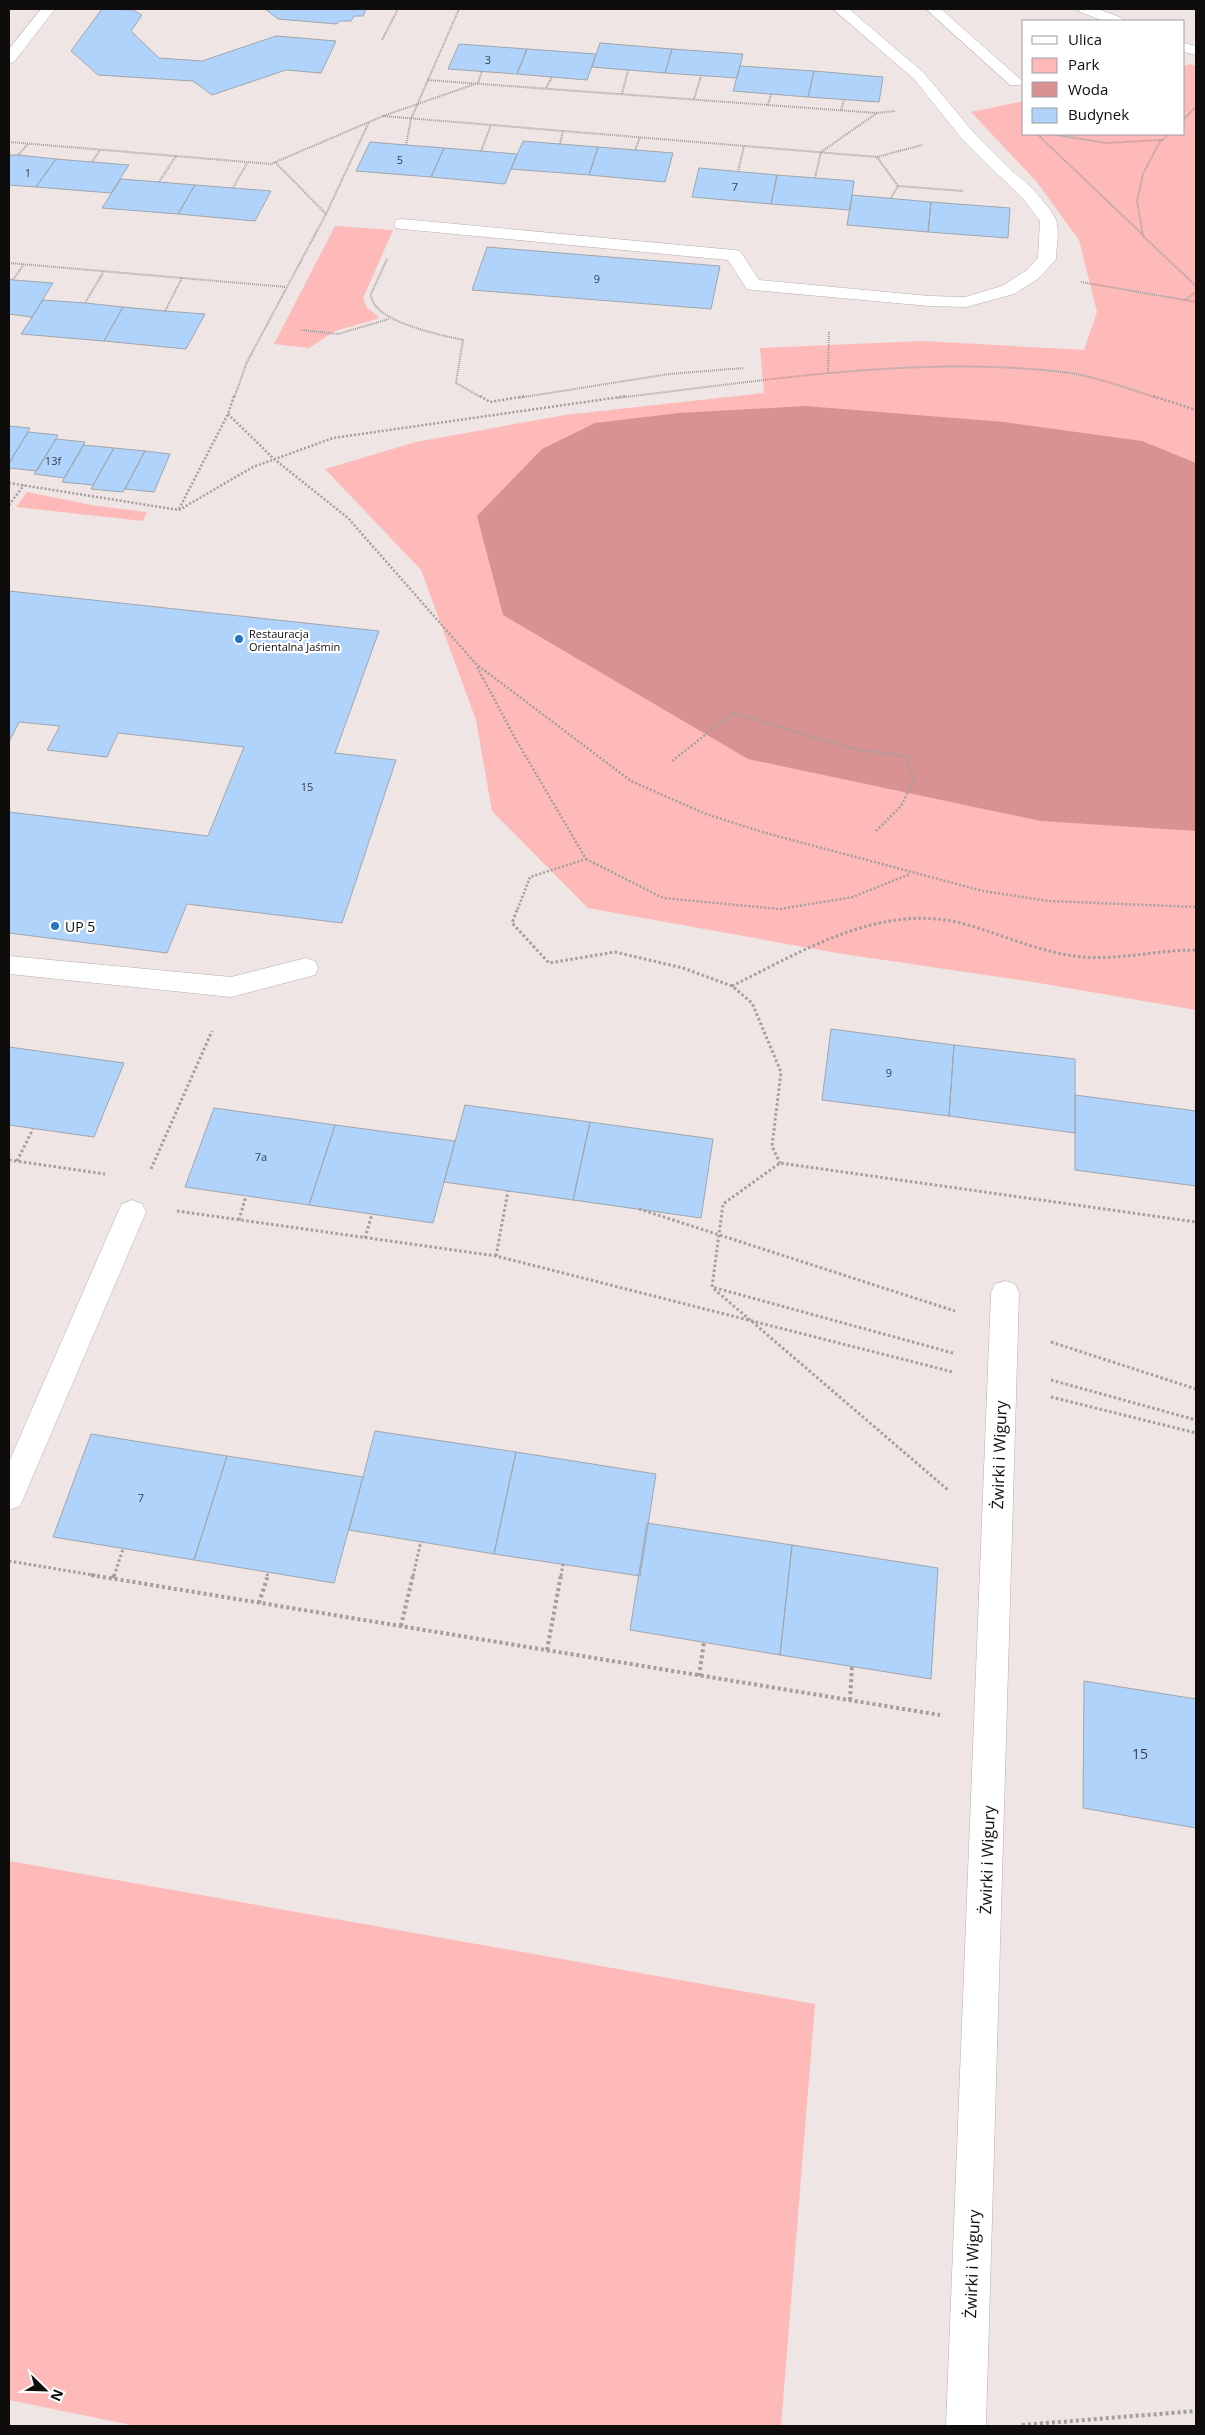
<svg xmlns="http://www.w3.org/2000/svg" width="1205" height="2435" viewBox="0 0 1205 2435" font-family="'Open Sans',sans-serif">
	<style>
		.green { fill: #fdbab9 }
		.water { fill: #d99292 }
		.building { fill: #b0d3fc; stroke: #a0a6ac }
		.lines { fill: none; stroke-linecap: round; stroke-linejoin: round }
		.service-casing { stroke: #b9afaf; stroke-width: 1 }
		.minor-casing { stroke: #b9afaf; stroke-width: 1 }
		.path-far3 { stroke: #a59e9e; stroke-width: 2; stroke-dasharray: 1 1; stroke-linecap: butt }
		.path-far2 { stroke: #a59e9e; stroke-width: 2.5; stroke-dasharray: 2 2; stroke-linecap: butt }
		.path-far1 { stroke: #a59e9e; stroke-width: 3; stroke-dasharray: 2.5 2.5; stroke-linecap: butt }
		.path { stroke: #a59e9e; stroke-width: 4; stroke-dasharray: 3 3; stroke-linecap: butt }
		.service { fill: #fff; fill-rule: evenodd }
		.minor { fill: #fff; fill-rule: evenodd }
		.poi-dot { fill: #2874c4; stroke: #fff; stroke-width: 2 }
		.labels { text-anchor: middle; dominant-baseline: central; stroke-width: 4.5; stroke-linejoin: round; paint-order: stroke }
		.number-label { font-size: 11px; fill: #373e48 }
		.far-poi-label { font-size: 11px; fill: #0f0c0c; stroke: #fff; text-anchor: start }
		.poi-label { font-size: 14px; fill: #0f0c0c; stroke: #fff; text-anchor: start }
		.near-number-label { font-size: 14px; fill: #373e48 }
		.near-street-label { font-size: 16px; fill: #0f0c0c; stroke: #fff }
	</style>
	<rect width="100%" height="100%" fill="#eee5e4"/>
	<!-- green -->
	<path class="green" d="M1191,64L1196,67V1010L1033,982L837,953L588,908L492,811L476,720L421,570L325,469L416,442L565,415L764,393L760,348L922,341L1084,350L1097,312L1079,240L1036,181L971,112L1024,101V134H1184V66Z
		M335,226L393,230L363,298L367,308L378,316L377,319L335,331L309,348L274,344Z
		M27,492L97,506L147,512L143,521L16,507Z
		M9,1861L815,2004L781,2426H136L9,2400Z"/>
	<!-- water -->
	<path class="water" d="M805,406L1004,422L1142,441L1196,463V831L1041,821L748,759L503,615L477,516L542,449L595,423L679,413Z"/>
	<!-- building -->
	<path class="building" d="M102,9L133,10L142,15L131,31L159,58L202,61L276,36L336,41L321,73L286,70L212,95L193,81L98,75L71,51Z
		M265,9H366L363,16H354L351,21H340L337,24L278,19Z
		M600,43L672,49L665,73L592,67Z
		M459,44L527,49L517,74L448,69Z
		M527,49L596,54L587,80L517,74Z
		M672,49L743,54L737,78L665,73Z
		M740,66L814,71L808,97L733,91Z
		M814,71L883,77L879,102L808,97Z
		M523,141L560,144L598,147L589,175L511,169Z
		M370,142L406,145L444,148L431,177L356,171Z
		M598,147L673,153L665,182L589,175Z
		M444,148L481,151L517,154L505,184L431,177Z
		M9,155H18L56,159L36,187L9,185Z
		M56,159L92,162L129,165L111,193L36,187Z
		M699,168L777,175L771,204L692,197Z
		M777,175L854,181L850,210L771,204Z
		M121,179L159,182L195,185L178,214L102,208Z
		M195,185L271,191L255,221L178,214Z
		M852,195L931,202L928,232L847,225Z
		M931,202L1010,208L1008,238L928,232Z
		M487,247L720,266L711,309L472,290Z
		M9,279L13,280L53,283L32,317L9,314Z
		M43,300L85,303L123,307L104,341L21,334Z
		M123,307L165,311L205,314L186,349L104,341Z
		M9,426L30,428L10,462H9Z
		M28,432L58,435L37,471L9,468V463Z
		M56,439L85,442L64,478L34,474Z
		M84,445L114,448L93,485L62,482Z
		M114,448L145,451L123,492L91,489Z
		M145,451L170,454L154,492L125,489Z
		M9,591L379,631L335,753L396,760L342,923L187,904L167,953L9,933V812L208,836L244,747L118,733L107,757L47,750L60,726L19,722L9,742Z
		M831,1029L954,1045L949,1116L822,1100Z
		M954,1045L1075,1059V1133L949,1116Z
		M9,1047L124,1063L94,1137L9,1125Z
		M1075,1095L1196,1111V1186L1075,1170Z
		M465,1105L590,1122L573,1200L444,1182Z
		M214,1108L335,1125L309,1205L185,1187Z
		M590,1122L713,1139L701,1218L573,1200Z
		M335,1125L455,1141L433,1223L309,1205Z
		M375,1431L516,1452L494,1554L349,1530Z
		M91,1434L227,1456L194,1560L53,1537Z
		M516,1452L656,1474L640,1576L494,1554Z
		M227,1456L363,1477L334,1583L194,1560Z
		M647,1523L792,1545L780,1655L630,1630Z
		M792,1545L938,1568L931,1679L780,1655Z
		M1084,1681L1196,1699V1828L1083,1808Z"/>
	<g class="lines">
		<!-- service casing -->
		<g class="service-casing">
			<path id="service" d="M926,9H941L1020,79L1023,82L1020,85H1010Z
				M1005,168C1019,172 1050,206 1056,220C1060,230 1056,248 1056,259L1039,278L1014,294L966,307L929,306L753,290L747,289L728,260L402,229L396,228L394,224L396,220L402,219L734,250L740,251L759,280L929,296L965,297L1002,286L1027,270L1038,258L1040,221L1024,200L997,173Z
				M9,956L231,977L306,958L315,961L318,968L315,975L231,997L9,974Z
				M132,1200L142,1204L146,1212L20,1506L9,1510V1462L118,1212L122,1204Z"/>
		</g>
		<!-- minor casing -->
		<g class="minor-casing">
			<path id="minor" d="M41,9H55L14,62L9,63V49Z
				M833,9H849L924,73L974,133L1011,170L1013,173L1011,176H999L962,139L914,79Z
				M1078,9H1098L1122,18L1124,21H1104L1080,12Z
				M1184,43L1196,46V55L1184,52Z
				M1005,1281L1015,1284L1019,1293L986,2426H946L991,1293L995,1284Z"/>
		</g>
		<!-- path-far3 -->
		<path class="path-far3" d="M382,40L398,9
			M427,80L877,113L895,111
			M546,88L552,77
			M622,94L628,70
			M694,99L701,76
			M768,105L771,94
			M841,110L844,100
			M383,116L877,157L898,186L963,191
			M1184,119L1196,107
			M1037,134L1143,235
			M1050,134L1106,143L1162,140
			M1169,134L1159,143L1143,174L1137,201L1143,236L1196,286
			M9,142L271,164L383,116L478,83L482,71
			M560,144L563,131
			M406,145L411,119L459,9
			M635,150L640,137
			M481,151L491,125
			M18,155L28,144
			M877,157L922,145
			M92,162L100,150
			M275,162L326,214
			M738,172L744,146
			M815,178L821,152L877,113
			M159,182L176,156
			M233,188L247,163
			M891,198L898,186
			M387,259L371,294C371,322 442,335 463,340L456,383L482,398
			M9,263L286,287
			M13,280L24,264
			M1081,282L1196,302
			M1185,300L1196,292
			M85,303L104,271
			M165,311L182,278
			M302,330L338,334L389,319
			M828,373L829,332
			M234,398L247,362L326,214L369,122
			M518,398L669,374L744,368
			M616,398C764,381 914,355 1062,372C1095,376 1126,388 1157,398"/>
		<!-- path-far2 -->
		<path class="path-far2" d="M480,396L490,402L526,396
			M1153,396L1196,410
			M228,414L273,458L348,518L476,664L631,781L706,814L762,832L983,891L1048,901L1196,907
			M9,483L179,510L253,467L333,438L627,396
			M9,505L24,485
			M179,509L228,414L234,396
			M477,667L515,738L586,859L530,877L517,911
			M672,761L733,713L853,749L906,756L914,779L901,806L876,831
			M586,859L663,898L780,909L853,897L910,874"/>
		<!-- path-far1 -->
		<path class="path-far1" d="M517,910L512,923L549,963L615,952L683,968L732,986L752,1003L781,1072L772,1146L780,1163
			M732,986C803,951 879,903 961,923C1002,934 1040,953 1082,957C1120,960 1158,950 1196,950
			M9,1160L105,1174
			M17,1161L33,1129
			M151,1169L212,1031
			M639,1209L955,1311
			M177,1211L496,1256L953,1372
			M239,1220L246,1196
			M365,1238L372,1214
			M496,1256L508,1191
			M714,1289L948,1490
			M1051,1342L1196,1389
			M953,1353L712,1287L723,1204L780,1163L1196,1222
			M1051,1380L1196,1420
			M1051,1397L1196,1433
			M9,1561L99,1576
			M114,1576L123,1549
			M267,1576L268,1573
			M413,1576L421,1541
			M561,1576L563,1564"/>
		<!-- path -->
		<path class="path" d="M91,1575L940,1715
			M113,1578L114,1575
			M259,1603L268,1575
			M401,1626L413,1575
			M547,1650L561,1575
			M699,1676L704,1642
			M850,1700L852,1666
			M1022,2425L1196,2411"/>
		<!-- service -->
		<use href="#service" class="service"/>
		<!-- minor -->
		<use href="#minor" class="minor"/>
	</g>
	<!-- markers -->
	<g class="poi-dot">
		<circle cx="239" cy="639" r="5"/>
		<circle cx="55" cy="926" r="5"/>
	</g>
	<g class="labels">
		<!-- number labels -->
		<g class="number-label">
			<text x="488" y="59">3</text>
			<text x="400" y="159">5</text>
			<text x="28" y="172">1</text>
			<text x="735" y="186">7</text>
			<text x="597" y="278">9</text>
			<text x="53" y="460">13f</text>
			<text x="307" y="786">15</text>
			<text x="889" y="1072">9</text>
			<text x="261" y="1156">7a</text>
			<text x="141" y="1497">7</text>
		</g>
		<!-- far-poi labels -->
		<g class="far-poi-label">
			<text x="249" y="633">Restauracja<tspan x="249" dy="13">Orientalna Jaśmin</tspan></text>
		</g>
		<!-- poi labels -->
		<g class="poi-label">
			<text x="65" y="926">UP 5</text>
		</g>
		<!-- near-number labels -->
		<g class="near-number-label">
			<text x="1140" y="1753">15</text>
		</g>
		<!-- near-street labels -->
		<g class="near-street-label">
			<text transform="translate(999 1455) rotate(-88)">Żwirki i Wigury</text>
			<text transform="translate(987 1860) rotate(-88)">Żwirki i Wigury</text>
			<text transform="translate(972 2264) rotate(-88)">Żwirki i Wigury</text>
		</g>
	</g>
	<!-- border -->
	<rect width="1205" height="2435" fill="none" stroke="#0f0c0c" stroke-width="20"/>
	<!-- legend -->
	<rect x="1022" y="20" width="162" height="115" fill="#ffffff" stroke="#9f9e9e"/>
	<rect x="1032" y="36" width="25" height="8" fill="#ffffff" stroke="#9f9e9e"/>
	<text x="1068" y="45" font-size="15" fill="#0f0c0c">Ulica</text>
	<rect x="1032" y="58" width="25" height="15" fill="#fdbab9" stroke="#9f9e9e"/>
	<text x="1068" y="70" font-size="15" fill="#0f0c0c">Park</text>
	<rect x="1032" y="82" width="25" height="15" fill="#d99292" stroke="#9f9e9e"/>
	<text x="1068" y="95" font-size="15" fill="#0f0c0c">Woda</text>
	<rect x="1032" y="108" width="25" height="15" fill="#b0d3fc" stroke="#9f9e9e"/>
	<text x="1068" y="120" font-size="15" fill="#0f0c0c">Budynek</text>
	<!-- north arrow -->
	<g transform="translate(45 2390) rotate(113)" stroke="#ffffff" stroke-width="4" paint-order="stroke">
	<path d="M0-4L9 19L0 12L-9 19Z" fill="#0f0c0c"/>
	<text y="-8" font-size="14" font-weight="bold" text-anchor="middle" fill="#0f0c0c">N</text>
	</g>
</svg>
